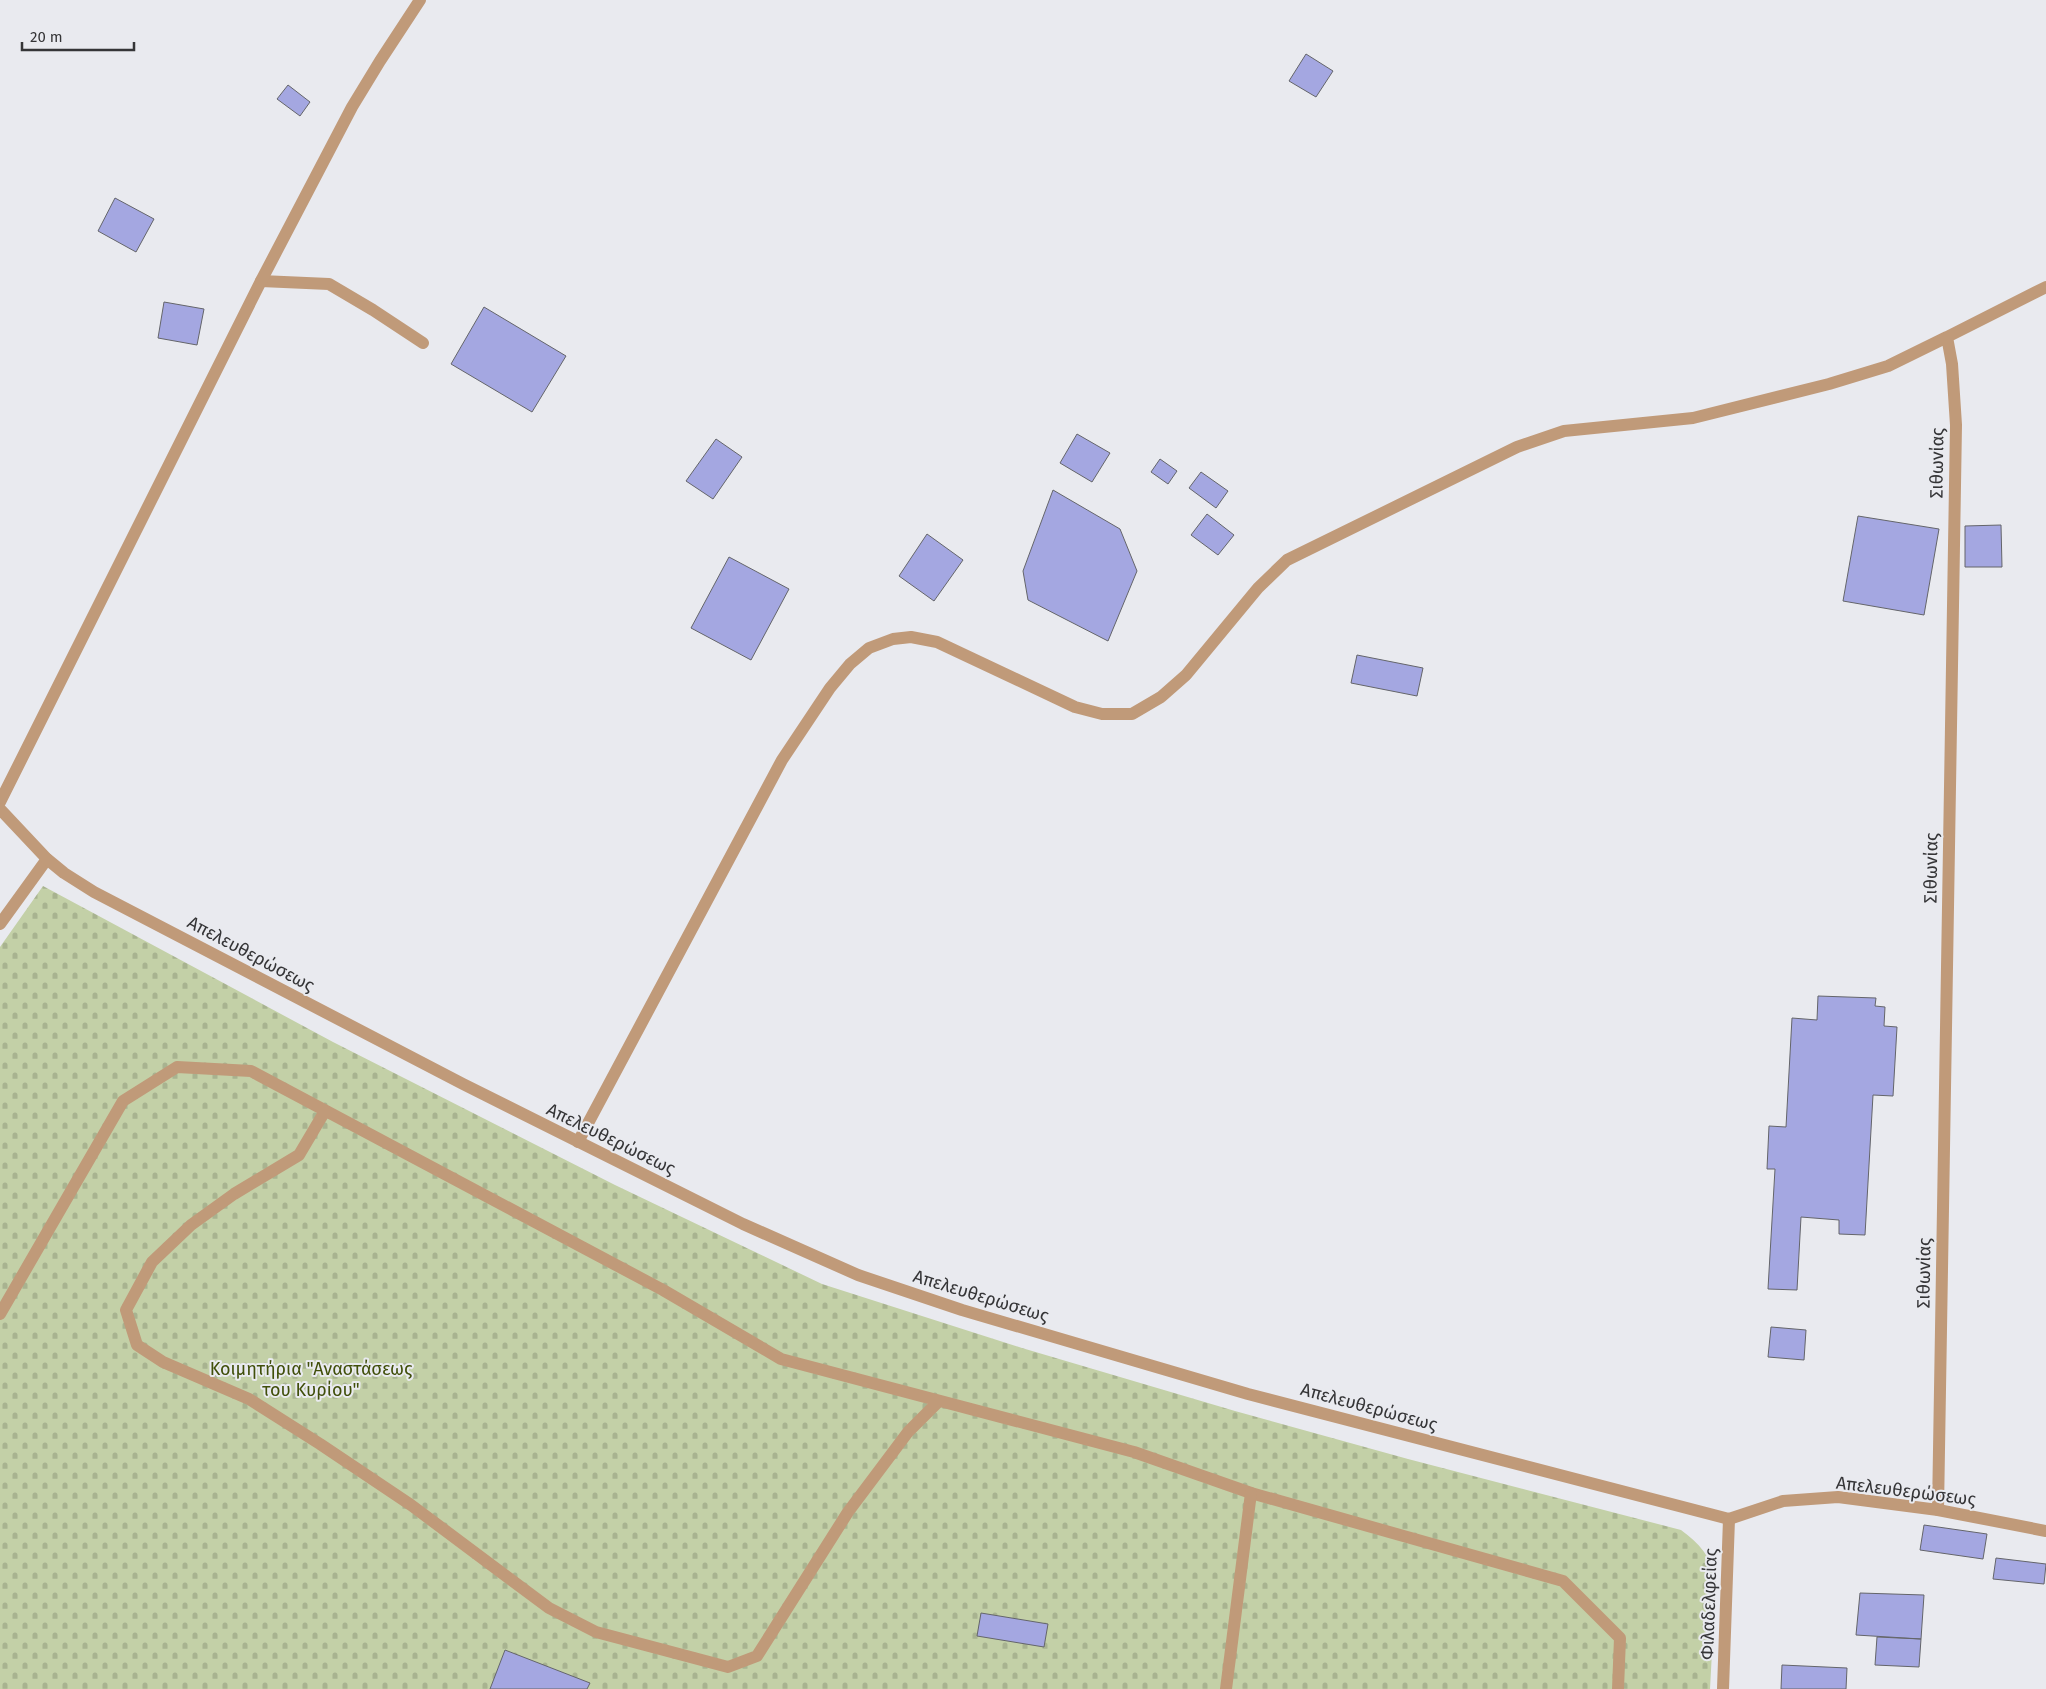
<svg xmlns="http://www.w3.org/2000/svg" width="2046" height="1689" viewBox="0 0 2046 1689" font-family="'Fira Sans',sans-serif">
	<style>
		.cemetery { fill: url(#cemetery-stones) }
		.building { fill: #a4a7e1; stroke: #64656a }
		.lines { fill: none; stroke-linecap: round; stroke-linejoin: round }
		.service { stroke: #c09a79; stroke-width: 12 }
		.pedestrian { stroke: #c09a79; stroke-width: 12 }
		.minor { stroke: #c09a79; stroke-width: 12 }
		.tertiary { stroke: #c09a79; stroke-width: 12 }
		.labels { text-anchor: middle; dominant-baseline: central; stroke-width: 4; stroke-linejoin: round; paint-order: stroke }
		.street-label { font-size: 18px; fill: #353537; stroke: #e9eaef }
		.park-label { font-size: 18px; fill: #404f0a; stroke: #e9eaef }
	</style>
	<defs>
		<pattern id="cemetery-stones" width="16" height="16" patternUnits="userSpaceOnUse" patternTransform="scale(1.25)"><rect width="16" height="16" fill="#c3d0a7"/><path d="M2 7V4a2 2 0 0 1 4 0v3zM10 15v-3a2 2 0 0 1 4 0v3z" fill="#a8b390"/></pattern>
	</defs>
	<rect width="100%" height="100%" fill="#e9eaef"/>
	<!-- cemetery -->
	<path class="cemetery" d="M43,886L333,1042L615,1185L822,1284L1022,1348L1235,1411L1408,1459L1681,1530C1699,1543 1711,1557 1716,1578L1710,1689H0V947Z"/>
	<!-- building -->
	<path class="building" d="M1306,54L1333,71L1316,97L1289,81Z
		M288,85L310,102L300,116L277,99Z
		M115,198L154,219L136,252L98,231Z
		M164,302L204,309L197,345L158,338Z
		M484,307L566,356L532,412L451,364Z
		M1077,434L1110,453L1092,482L1060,463Z
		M716,439L742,457L713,499L686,481Z
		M1160,459L1177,471L1168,484L1151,472Z
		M1201,472L1228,491L1216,508L1189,488Z
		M1053,490L1120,529L1137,571L1108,641L1028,600L1023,571Z
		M1207,514L1234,535L1218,555L1191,535Z
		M1858,516L1939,529L1924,615L1843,601Z
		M2001,525L2002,567H1965V526Z
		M927,534L963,560L934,601L899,576Z
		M729,557L789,589L751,660L691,628Z
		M1357,655L1423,668L1417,696L1351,683Z
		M1818,996L1876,998L1875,1006L1885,1007L1884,1026L1897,1027L1893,1096L1873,1095L1865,1235L1839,1234V1220L1801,1217L1797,1290L1768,1289L1775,1169H1767L1769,1126L1786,1127L1792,1018L1817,1020Z
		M1771,1327L1806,1330L1804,1360L1768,1357Z
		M1924,1525L1987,1534L1983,1559L1920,1550Z
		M1996,1558L2046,1564L2044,1584L1993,1579Z
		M1860,1593L1924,1595L1921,1639L1856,1635Z
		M981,1613L1048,1624L1044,1647L977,1636Z
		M1877,1637L1921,1639L1919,1667L1875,1665Z
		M505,1650L590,1683L587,1689H490Z
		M1782,1665L1847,1668L1846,1689H1781Z"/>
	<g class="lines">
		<!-- service -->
		<path class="service" d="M261,281L329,284L373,310L423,343
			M325,1111L299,1155L234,1194L191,1225L152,1262L126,1310L137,1345L163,1362L249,1399L320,1444L411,1505L549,1608L596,1632L728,1667L757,1656L848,1512L908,1432L939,1401
			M0,1314L123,1101L177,1067L251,1071L663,1290L781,1359L1134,1452L1251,1493L1563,1581L1620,1638L1618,1689"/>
		<!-- pedestrian -->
		<path class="pedestrian" d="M1226,1689L1251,1493"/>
		<!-- minor -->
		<path class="minor" d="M0,802L261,281L352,107L380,61L420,0
			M0,924L47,859
			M578,1142L782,760L830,688L850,664L869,648L893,639L911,637L937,642L1075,707L1102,714H1132L1161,697L1186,675L1258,588L1287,560L1517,447L1564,431L1693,418L1829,384L1888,366L1947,337
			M1938,1510L1956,425L1952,364L1947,337L2046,287
			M1723,1689L1729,1519"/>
		<!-- tertiary -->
		<path class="tertiary" d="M0,809L47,859L64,873L94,892L463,1084L743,1224L858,1275L962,1310L1248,1394L1729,1519L1783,1501L1838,1497L1938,1510L2046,1531"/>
	</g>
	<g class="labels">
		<!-- street labels -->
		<g class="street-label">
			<text transform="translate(1937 463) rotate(-89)">Σιθωνίας</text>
			<text transform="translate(1931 868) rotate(-89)">Σιθωνίας</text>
			<text transform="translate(251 954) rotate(28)">Απελευθερώσεως</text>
			<text transform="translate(611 1139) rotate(26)">Απελευθερώσεως</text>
			<text transform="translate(1924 1273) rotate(-89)">Σιθωνίας</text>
			<text transform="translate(981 1296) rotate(17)">Απελευθερώσεως</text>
			<text transform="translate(1369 1407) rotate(15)">Απελευθερώσεως</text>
			<text transform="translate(1906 1491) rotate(7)">Απελευθερώσεως</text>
			<text transform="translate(1709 1604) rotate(-88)">Φιλαδελφείας</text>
		</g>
		<!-- park labels -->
		<g class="park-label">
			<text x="311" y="1369">Κοιμητήρια "Αναστάσεως<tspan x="311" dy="21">του Κυρίου"</tspan></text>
		</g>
	</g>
	<!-- scale -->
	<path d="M22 42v8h112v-8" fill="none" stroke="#353537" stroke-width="2.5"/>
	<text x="30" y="42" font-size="15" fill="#353537" stroke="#e9eaef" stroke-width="4" paint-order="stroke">20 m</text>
</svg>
